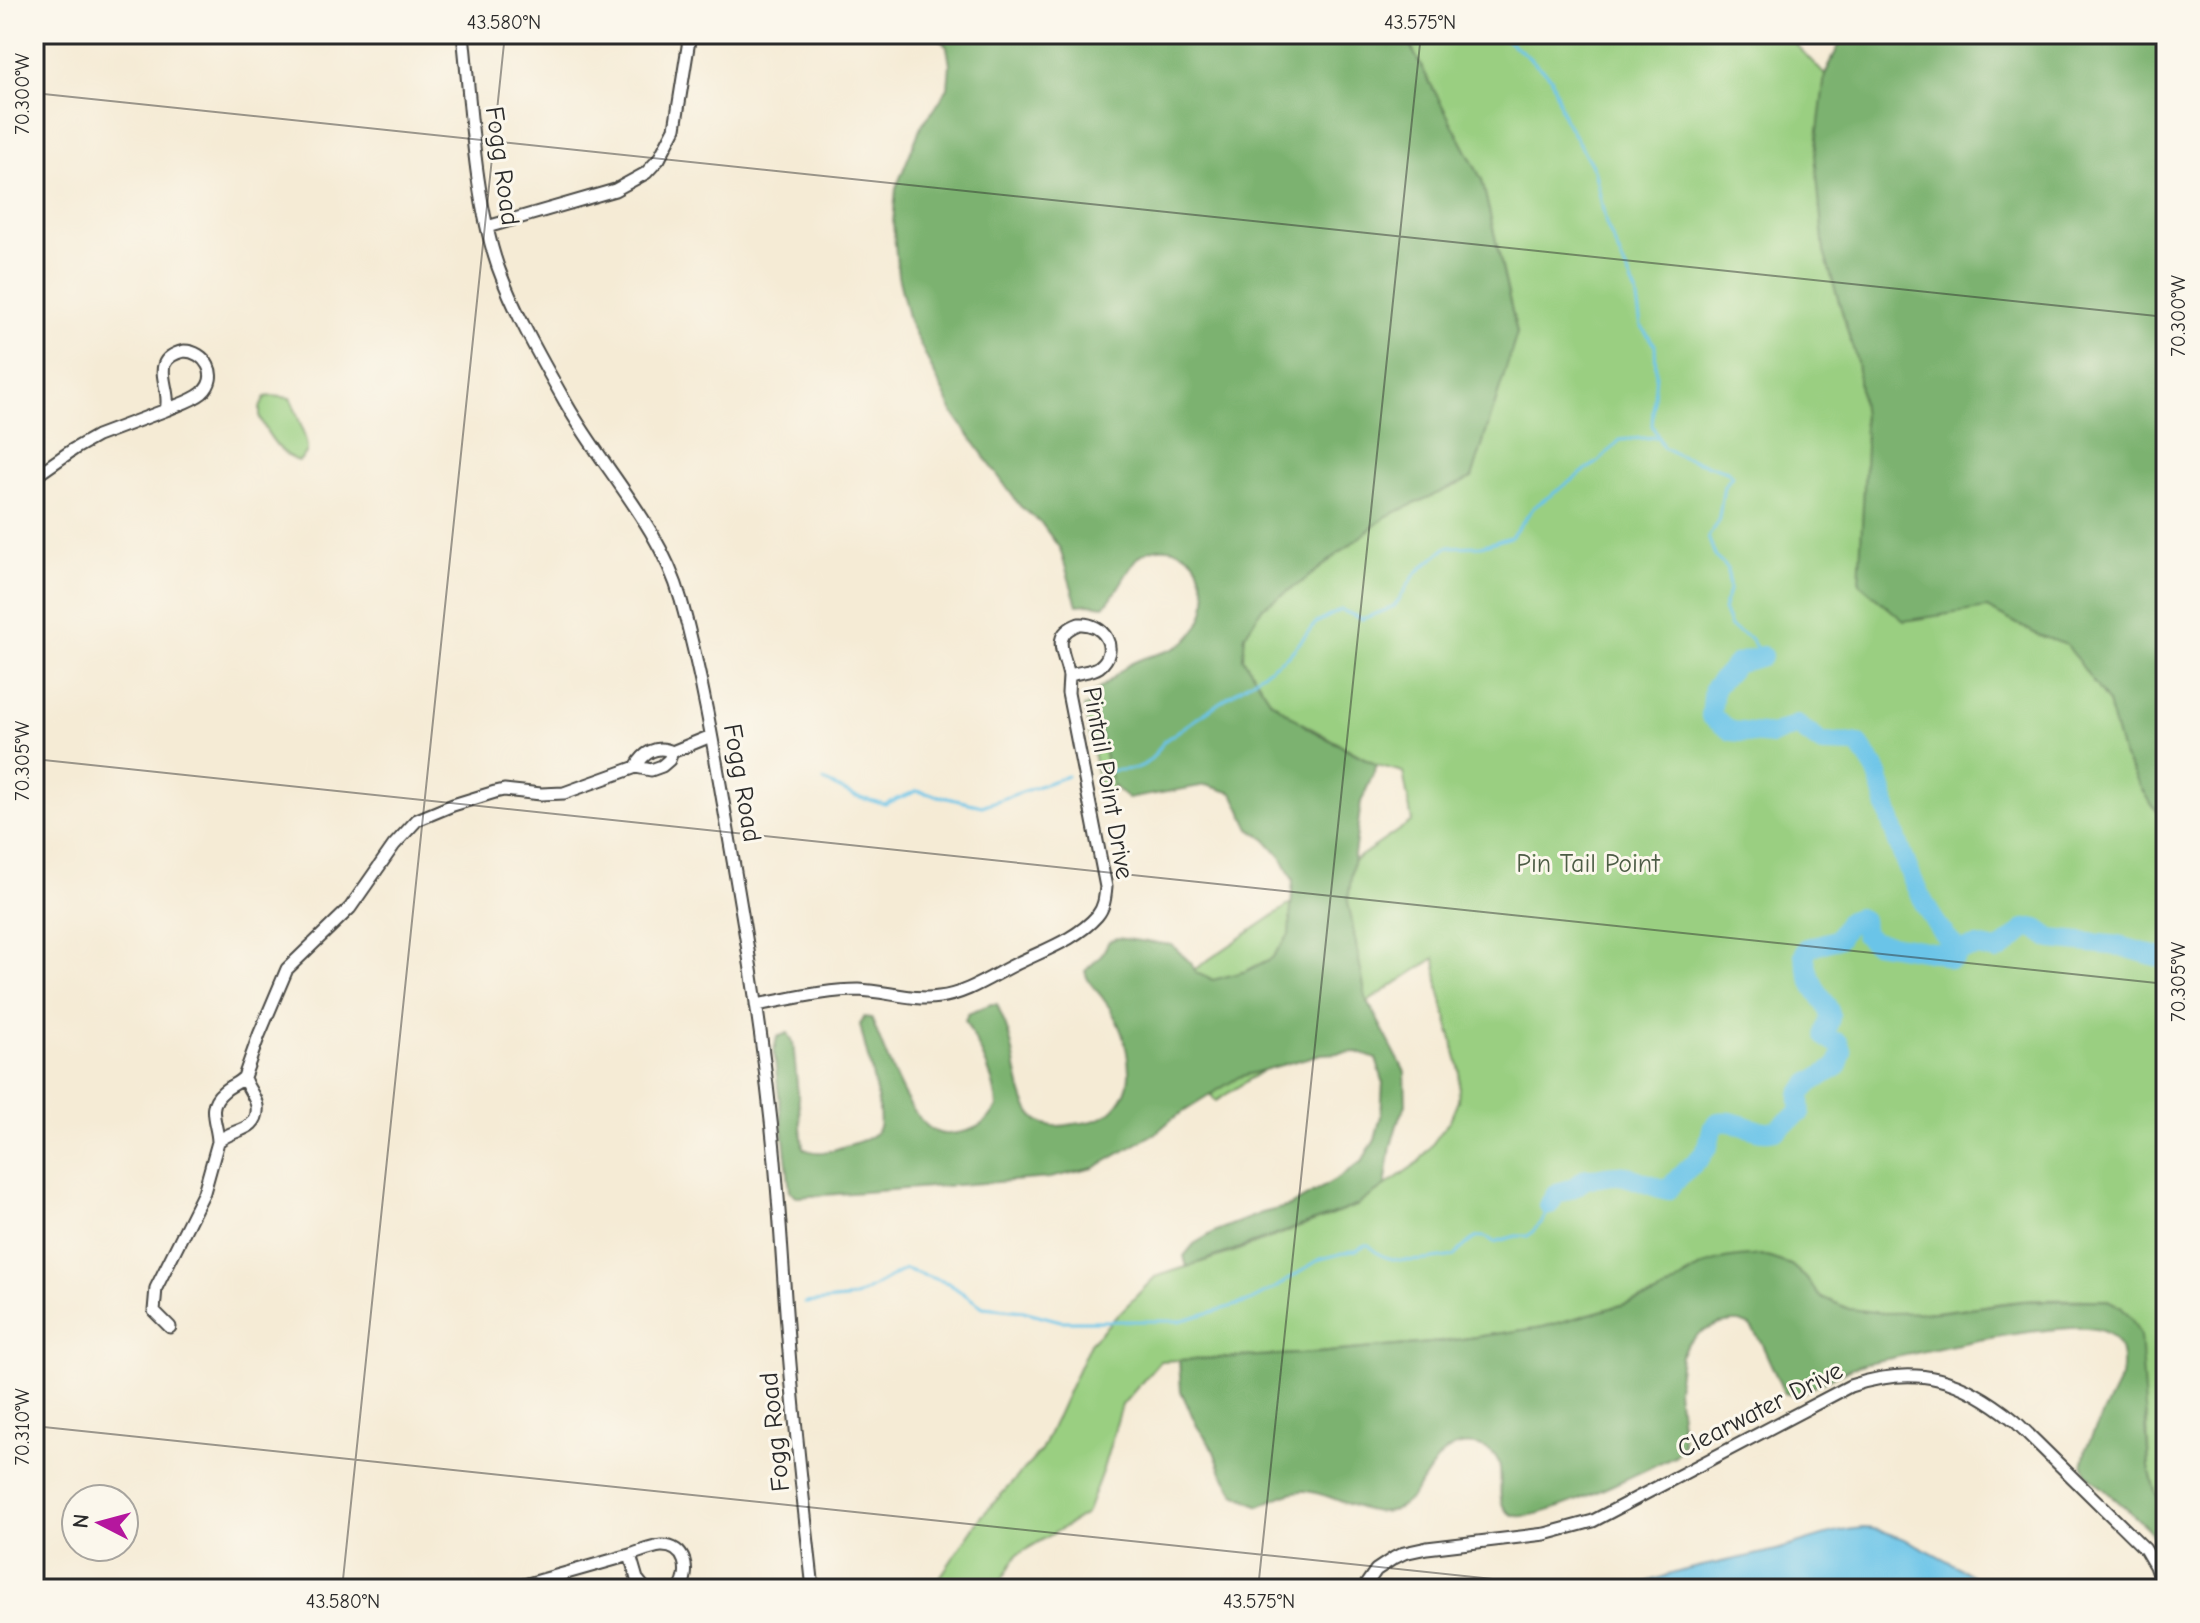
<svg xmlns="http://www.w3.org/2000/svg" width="2200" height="1623" viewBox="0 0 2200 1623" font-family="'Comic Neue',sans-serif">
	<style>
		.green { fill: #9acf81; stroke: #627d56; stroke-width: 2 }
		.forest { fill: #7bb26f; stroke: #536e4d; stroke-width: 2 }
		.water { fill: #6bc4e8; stroke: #4b788a; stroke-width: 2 }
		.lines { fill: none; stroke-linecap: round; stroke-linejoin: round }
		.stream { stroke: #6bc4e8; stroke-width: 3 }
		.river { stroke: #6bc4e8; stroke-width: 20 }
		.street-casing { stroke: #494844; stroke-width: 15 }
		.street { stroke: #fff; stroke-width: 11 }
		.ticks { fill: none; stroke: #2b2b2b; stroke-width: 2; stroke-opacity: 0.45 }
		.labels { text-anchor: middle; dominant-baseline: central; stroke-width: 6; stroke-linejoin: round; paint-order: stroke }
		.street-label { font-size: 26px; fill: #2b2b2b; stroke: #fbf7ec }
		.park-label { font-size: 26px; fill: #4c5c45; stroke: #fbf7ec }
		.neatline { fill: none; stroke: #2b2b2b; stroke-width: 3 }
		.ticks-label { font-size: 20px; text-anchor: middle; fill: #2b2b2b }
	</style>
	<rect width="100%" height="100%" fill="#fbf7ec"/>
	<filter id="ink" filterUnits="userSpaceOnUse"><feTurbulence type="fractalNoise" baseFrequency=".0125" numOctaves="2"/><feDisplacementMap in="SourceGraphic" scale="16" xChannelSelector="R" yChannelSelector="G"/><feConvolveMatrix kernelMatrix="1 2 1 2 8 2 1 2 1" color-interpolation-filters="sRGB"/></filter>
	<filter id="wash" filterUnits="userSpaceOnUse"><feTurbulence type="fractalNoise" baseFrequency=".006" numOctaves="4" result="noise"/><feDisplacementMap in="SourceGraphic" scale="32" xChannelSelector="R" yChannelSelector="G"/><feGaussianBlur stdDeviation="1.8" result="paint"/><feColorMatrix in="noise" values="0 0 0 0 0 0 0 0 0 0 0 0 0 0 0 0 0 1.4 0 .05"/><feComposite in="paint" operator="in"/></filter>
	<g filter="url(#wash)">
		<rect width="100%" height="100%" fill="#f5ebd5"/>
		<!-- green -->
		<path class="green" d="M1404,34H1786L1825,75L1824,87L2166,212V1511L2155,1492L2149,1467L2147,1418L2108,1300C2079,1300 2050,1298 2021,1301C1968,1306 1867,1330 1822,1297C1815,1293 1811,1285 1806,1278L1689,1273L1670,1289L1654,1296L1543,1327L1441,1342L1317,1353L1160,1361L1122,1405L1103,1469L1086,1514L1017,1555L996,1589H932L980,1518L1041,1451L1090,1343L1155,1277L1233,1252L1356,1206L1419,1162L1450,1120L1458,1101L1460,1071L1439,988L1435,958L1216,1101L1123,1018L1412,821L1403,772L1377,765L1302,723L1101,792L1084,707L1243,655L1165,473L1478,458L1517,333L1482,180Z
			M272,396L290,398C294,404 308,443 307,450C306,455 303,457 299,461C282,457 267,434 260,418V408L265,397Z"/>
		<!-- forest -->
		<path class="forest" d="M936,34H1404L1482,180L1517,333L1472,478L1387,516L1302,582L1263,607L1245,635L1243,658L1271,701L1311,730L1377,765L1361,802L1348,901L1366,998L1405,1072L1406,1105L1399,1118L1391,1146L1385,1186L1356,1206L1187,1267L1184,1256L1194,1244L1216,1231L1262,1213L1290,1206L1340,1177L1362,1161L1375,1139L1381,1116L1383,1081L1376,1059L1357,1052L1321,1054L1239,1077L1172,1119L1157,1132L1094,1168L1050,1178L798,1197L790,1191L774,1051L777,1037L788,1033L793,1042L803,1148C817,1156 831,1151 845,1146C856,1142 872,1140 878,1129C886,1116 863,1043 860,1024L864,1017L871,1018C884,1047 907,1123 939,1133C947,1136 955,1133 963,1132C979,1128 989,1121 997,1107C995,1076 979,1048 965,1020L968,1014L991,1004H997C1002,1016 1007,1027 1010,1039C1016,1059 1019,1101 1033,1116C1044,1128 1059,1127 1073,1124C1083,1123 1095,1122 1103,1117C1119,1108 1130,1089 1129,1071C1128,1043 1119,1019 1102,997C1095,988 1087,982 1085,971L1101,956L1109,941L1117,938L1172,945L1191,963L1196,973L1213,980L1246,971L1272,958L1289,935L1293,880L1282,858L1266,840L1250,829L1233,793L1206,785L1128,799L1112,785L1100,732L1089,705L1094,692C1107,685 1115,675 1127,666C1146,652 1174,657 1192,635C1199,626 1205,613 1206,602C1207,596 1205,589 1203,584C1201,576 1199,567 1194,561C1182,547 1160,544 1144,553C1130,561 1118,594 1104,606L1089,604L1077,605L1060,549L1041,523L1020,506L953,413L909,321L898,276L893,223L896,188L922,124L934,110L948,88L950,64L947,47Z
			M1844,34H2166V822L2148,800L2122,754L2108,703L2067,645L2038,635L1987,608L1904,621L1859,583L1866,446L1857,362L1824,252L1815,154L1825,75Z
			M1761,1255L1791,1265L1806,1278L1819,1296L1849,1309L1884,1313L1938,1312L2023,1301L2108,1300L2121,1307L2131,1318L2140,1334L2149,1467L2155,1492L2166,1511V1551C2157,1532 2105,1491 2087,1474L2083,1463L2086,1448L2121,1377C2124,1359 2122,1337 2102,1331C2085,1325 2064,1329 2047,1330C1986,1336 1926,1352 1866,1363L1849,1369L1796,1396L1784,1393L1760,1340L1750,1326L1740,1322H1732L1720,1324L1701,1332L1687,1344L1681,1356L1677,1389L1683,1444L1676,1455C1648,1468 1538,1525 1513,1515C1484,1503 1520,1456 1479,1446C1429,1434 1429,1498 1393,1510C1366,1519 1333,1493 1305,1491C1291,1490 1273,1500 1259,1506L1235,1494L1221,1470L1213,1449L1197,1426L1181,1391L1179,1360L1317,1353L1441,1342L1543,1327L1654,1296C1674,1287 1689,1271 1710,1263C1725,1257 1745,1257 1761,1255Z"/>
		<!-- water -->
		<path class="water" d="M1864,1528C1897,1529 1964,1569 1992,1589H1618C1639,1586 1658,1578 1678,1572C1711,1563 1746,1558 1780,1549C1808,1541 1835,1530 1864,1528Z"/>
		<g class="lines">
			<!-- stream -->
			<path class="stream" d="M1496,34L1519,49L1551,77L1564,118L1594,169L1606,224L1636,293L1641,326L1655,345L1656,373L1652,425L1663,447L1680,456L1727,471L1732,476L1724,486L1718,523L1708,537L1716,558L1728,569L1729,591L1723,610L1730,627L1750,638L1762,656
				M1102,771C1136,769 1145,773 1164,741L1290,654L1316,623L1341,610L1362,619L1394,607L1416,573L1447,547L1481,546L1511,537L1534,507L1599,461L1620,440L1656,437
				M824,781L856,797L885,804L917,791L982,806L1067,776
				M805,1303L854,1298L905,1269L948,1283L983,1307L1023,1311L1061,1321H1179L1248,1302L1275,1288L1320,1259L1356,1250L1365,1245H1369C1385,1268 1429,1260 1454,1256C1467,1245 1477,1228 1494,1242L1516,1236H1528L1542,1222L1549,1205"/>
			<!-- river -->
			<path class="river" d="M1762,656L1736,664L1714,688L1711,716L1731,731L1772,735L1797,725L1822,743L1858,744C1865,754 1874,764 1878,775C1883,789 1885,804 1890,818C1903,860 1925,920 1959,950
				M1959,950L1978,947L1996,951L2002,949L2025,929L2032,928L2037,929L2051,939L2120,946L2166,959
				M1549,1205L1556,1194L1574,1187L1587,1178C1598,1179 1608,1174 1619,1175C1636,1177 1651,1187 1668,1190L1680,1176L1700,1158L1708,1146L1712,1129L1718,1122C1737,1118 1756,1136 1775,1130C1781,1129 1781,1126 1785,1123C1807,1108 1799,1118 1800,1094L1810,1083L1837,1067L1842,1053L1839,1043C1835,1041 1830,1041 1827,1038C1821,1032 1832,1022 1830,1014C1827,1003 1819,995 1814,986C1809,976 1806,965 1804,955L1807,948L1838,939L1849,921L1858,918L1862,920L1865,935L1873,942L1939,953L1952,959L1956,957L1959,950"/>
		</g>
	</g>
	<g filter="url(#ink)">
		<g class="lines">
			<!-- street casing -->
			<g class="street-casing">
				<path id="street" d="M463,34C471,107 474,197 498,267C515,314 542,361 567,405C604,470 660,526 681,600C702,675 715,754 728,831C744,924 760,1018 770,1112C779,1187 782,1263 788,1338C794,1422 804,1506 813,1589
					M487,227L615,190L646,173L659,159L675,128L690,34
					M184,351C205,351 221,376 202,393C192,401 177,405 166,410C173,387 146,360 184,351Z
					M34,477L74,449L97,436L166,410
					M1079,624C1104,622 1121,650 1099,667C1090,673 1078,671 1069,676C1065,654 1049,635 1079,624Z
					M672,752L711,736
					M756,1005C790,999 825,990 859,990C886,991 913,1001 939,997C967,994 993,975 1018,963C1044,950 1077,939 1097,916C1104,908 1105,898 1106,887L1068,693L1069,676
					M244,1077L259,1035L287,969L350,908L394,845L417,820L453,805L495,792L504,790L541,794L564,793L636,767L651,770L662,766L669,760L672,752C657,744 643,753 636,767
					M244,1077C246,1087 255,1095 257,1106C260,1133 230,1128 218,1142C218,1124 205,1107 223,1092C230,1085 238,1084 244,1077Z
					M170,1327L154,1311L156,1288L204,1192L218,1142
					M510,1589L630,1555
					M645,1589L637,1579L630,1555C640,1552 651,1547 661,1546C686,1545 691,1572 680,1589
					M1363,1589L1376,1570L1394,1558L1404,1553L1427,1548L1545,1534L1593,1521L1850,1386C1918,1364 1962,1378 2015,1421L2145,1549L2155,1566L2163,1589"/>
			</g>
			<!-- street -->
			<use href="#street" class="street"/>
		</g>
	</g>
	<!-- ticks -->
	<path class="ticks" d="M34,93L2166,317M34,759L2166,984M34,1426L1589,1589M342,1589L505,34M1258,1589L1421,34"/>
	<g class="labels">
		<!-- street labels -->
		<g class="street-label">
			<text transform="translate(502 166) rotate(82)">Fogg Road</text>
			<text transform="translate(742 783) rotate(80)">Fogg Road</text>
			<text transform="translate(1108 783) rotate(80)">Pintail Point Drive</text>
			<text transform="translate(1760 1410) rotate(-27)">Clearwater Drive</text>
			<text transform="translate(775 1432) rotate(-96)">Fogg Road</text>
		</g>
		<!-- park labels -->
		<g class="park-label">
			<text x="1588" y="864">Pin Tail Point</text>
		</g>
	</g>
	<!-- margin -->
	<rect width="2200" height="1623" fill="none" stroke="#fbf7ec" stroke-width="88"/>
	<!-- north arrow -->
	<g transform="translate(100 1523) rotate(276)"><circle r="38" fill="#fbf7ec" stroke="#a8a59f" stroke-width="2"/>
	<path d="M0-6L14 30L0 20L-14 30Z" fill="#b5179e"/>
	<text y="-12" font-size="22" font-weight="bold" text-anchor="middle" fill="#2b2b2b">N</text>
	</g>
	<rect x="44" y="44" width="2112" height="1535" class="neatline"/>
	<g class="ticks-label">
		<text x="504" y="29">43.580°N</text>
		<text x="1420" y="29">43.575°N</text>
		<text transform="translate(22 94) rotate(-90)" y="7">70.300°W</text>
		<text transform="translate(2178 316) rotate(-90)" y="7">70.300°W</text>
		<text transform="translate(22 761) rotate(-90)" y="7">70.305°W</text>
		<text transform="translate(2178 982) rotate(-90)" y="7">70.305°W</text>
		<text transform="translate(22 1427) rotate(-90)" y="7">70.310°W</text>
		<text x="343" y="1608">43.580°N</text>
		<text x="1259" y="1608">43.575°N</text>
	</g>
</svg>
